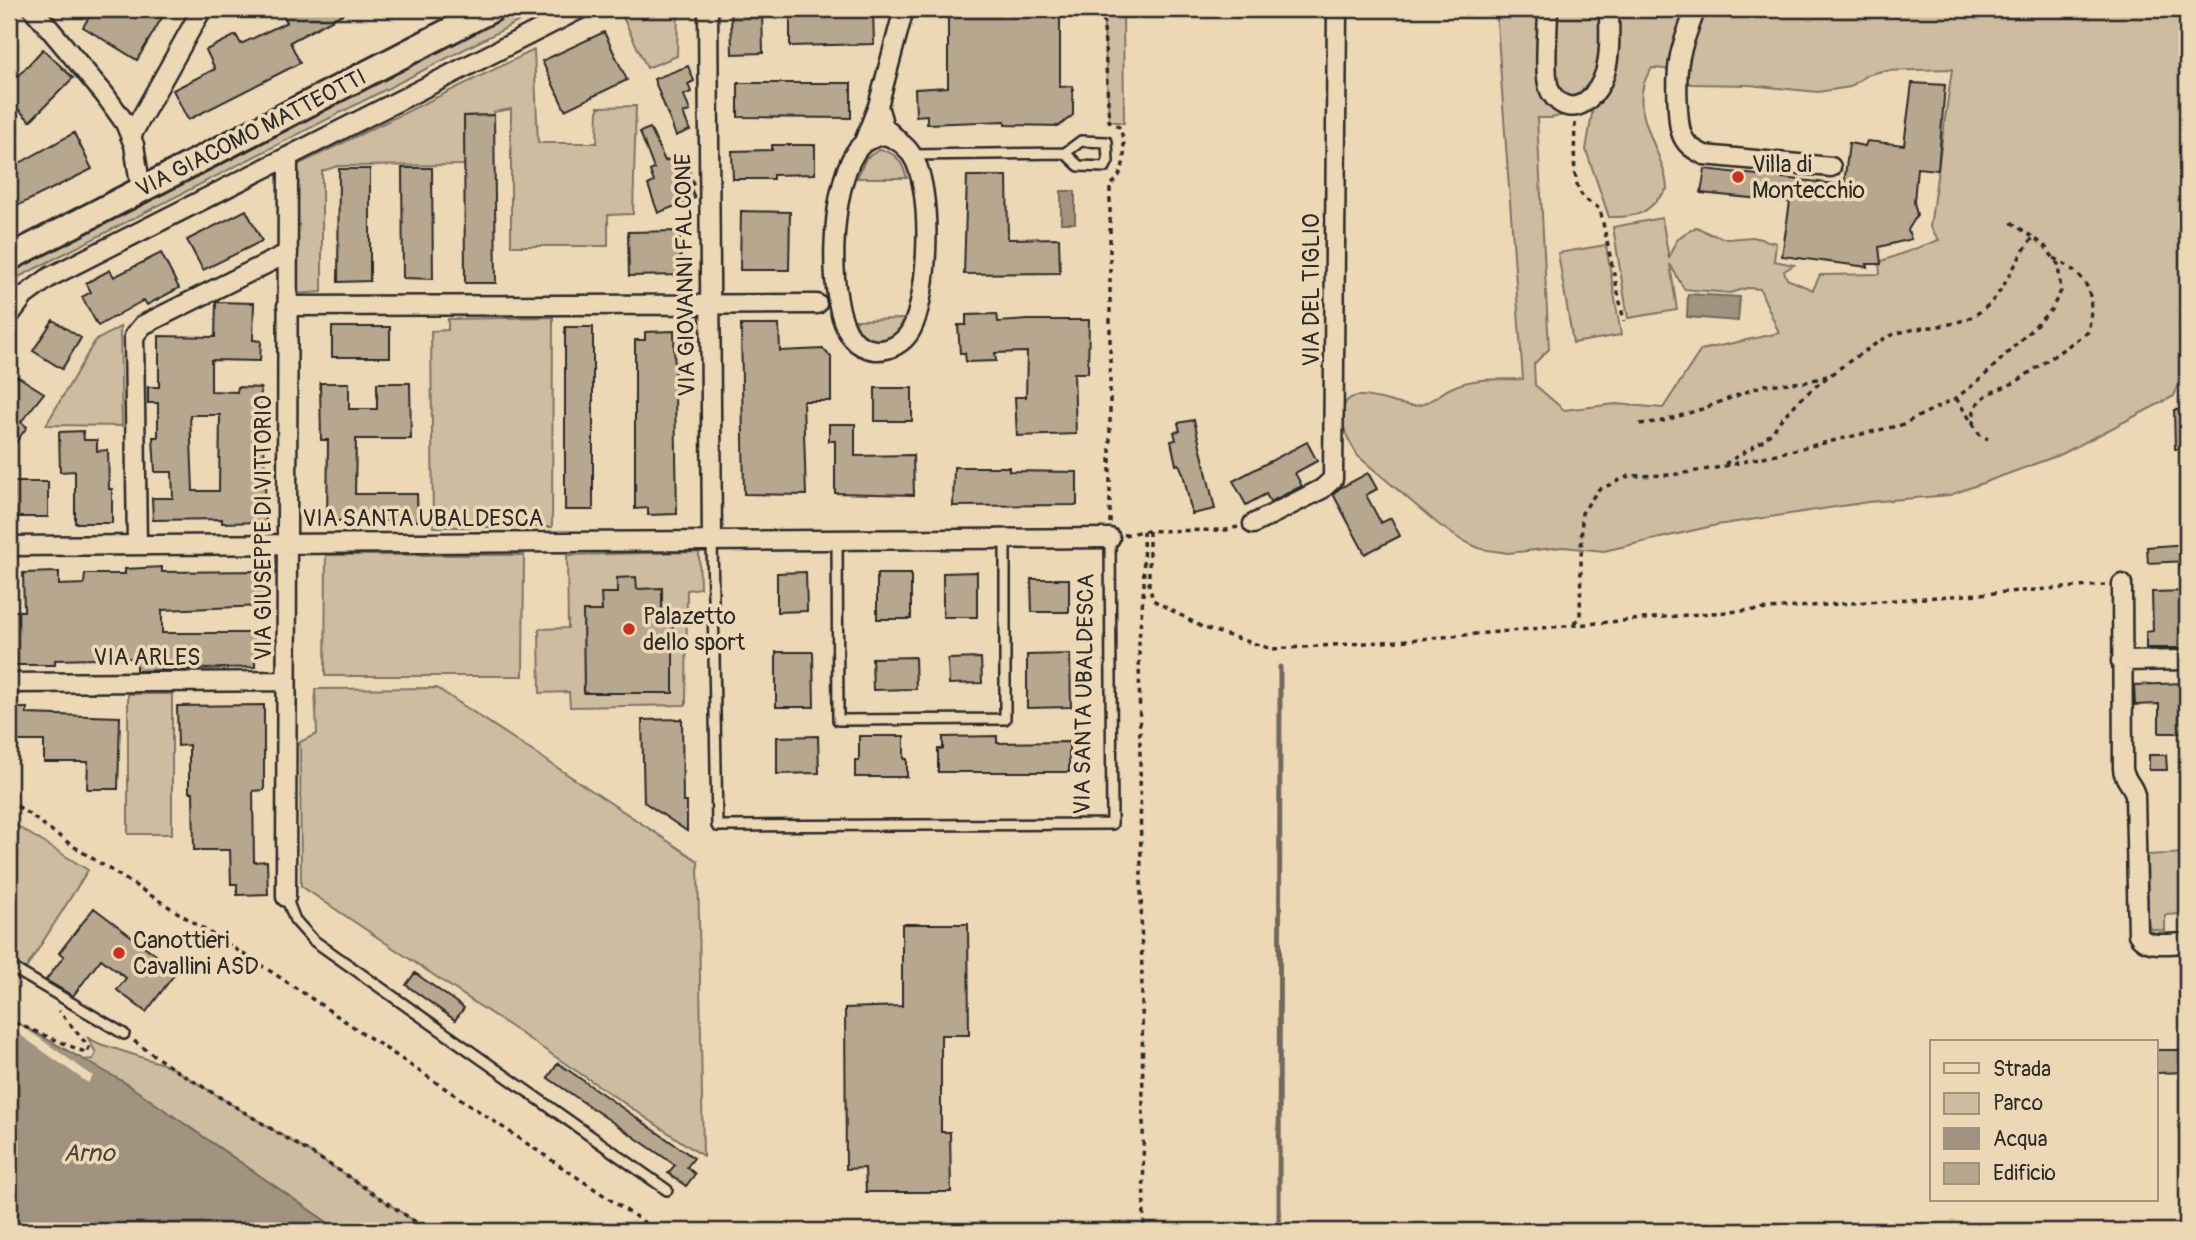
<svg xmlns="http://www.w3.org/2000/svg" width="2196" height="1240" viewBox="0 0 2196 1240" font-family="Pangolin,sans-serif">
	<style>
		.green { fill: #cebca0; stroke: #7c7466; stroke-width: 2; fill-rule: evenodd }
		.water { fill: #a1937f; stroke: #72695d; stroke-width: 2 }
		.pier { fill: #edd8b6 }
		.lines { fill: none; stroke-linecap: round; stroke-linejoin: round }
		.stream { stroke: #72695d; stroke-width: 5 }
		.building { fill: #b7a78f; stroke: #2b2b2b; stroke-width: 2; fill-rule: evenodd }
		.lane-casing { stroke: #2b2b2b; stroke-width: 14 }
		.street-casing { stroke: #2b2b2b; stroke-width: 23 }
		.secondary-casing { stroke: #2b2b2b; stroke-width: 30 }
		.path { stroke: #2b2b2b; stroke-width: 3.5; stroke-dasharray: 5 5; stroke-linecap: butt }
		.lane { stroke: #edd8b6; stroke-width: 9 }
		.street { stroke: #edd8b6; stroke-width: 18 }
		.secondary { stroke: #edd8b6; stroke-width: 24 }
		.poi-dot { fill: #c8321e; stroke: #edd8b6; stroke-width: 2.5 }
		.labels { text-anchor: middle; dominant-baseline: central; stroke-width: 7; stroke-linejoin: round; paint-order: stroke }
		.street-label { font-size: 23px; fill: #2b2b2b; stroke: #edd8b6 }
		.poi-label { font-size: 23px; fill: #2b2b2b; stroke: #edd8b6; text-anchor: start }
		.water-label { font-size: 24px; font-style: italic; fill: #484540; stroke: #edd8b6 }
	</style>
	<rect width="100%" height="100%" fill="#edd8b6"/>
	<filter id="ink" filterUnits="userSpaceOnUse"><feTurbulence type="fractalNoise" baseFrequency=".0143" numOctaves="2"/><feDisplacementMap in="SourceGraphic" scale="14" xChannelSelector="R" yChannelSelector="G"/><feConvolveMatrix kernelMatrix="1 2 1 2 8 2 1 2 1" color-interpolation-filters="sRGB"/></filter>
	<g filter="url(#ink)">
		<!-- green -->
		<path class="green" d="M515,9H543L9,282V269Z
			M619,9H678L677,56L647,68Z
			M1103,9H1123L1124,123L1109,121Z
			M1496,9H2187V262L2179,330L2184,371L2174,396L2062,454L1950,495L1868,502L1717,525L1604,551L1563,547L1508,553L1481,549L1461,540L1438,524L1358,456C1349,441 1341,429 1343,411C1346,380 1395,407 1414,406C1429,405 1441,392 1453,387C1475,377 1501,380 1523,379ZM1652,68L1665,69L1691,84L1749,85L1818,92L1850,87L1867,75L1882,71L1952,69L1930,227L1939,240L1879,262L1880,274L1820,275L1813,290L1787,279L1784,271L1794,265L1774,261L1776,243L1753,237L1727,239L1710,234L1697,227C1679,235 1674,240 1669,259L1662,218L1613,227L1628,318L1677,310L1670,264L1684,289L1730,293L1747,288L1760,289L1779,333L1701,350L1663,408L1616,404L1564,410L1535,385L1534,364L1549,349L1537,118H1551L1593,108L1586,150L1609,217C1640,218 1647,213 1667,189C1665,149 1622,108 1652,68Z
			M534,50L538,143H597L598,107L636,106L633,214L608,215V246H511V109L494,112V115L464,116L465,165L338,166L322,171V292L295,294V166Z
			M879,150C897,152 902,162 907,178H857L866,158Z
			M1606,245L1621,335L1573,343L1558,253Z
			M553,317L552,527H433L431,331L448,330V319Z
			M904,319C894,349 865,351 855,320Z
			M120,327L122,426L46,425L95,341Z
			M699,552L700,588L687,590L686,705L570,707L569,692L540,693L539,629L568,628L567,555Z
			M326,555H524L523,676H325Z
			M437,688L698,861L703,1156L301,886L300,742L317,734L315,689Z
			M128,694H172V834H128Z
			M9,821L88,870L25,970L9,960Z
			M2187,853V931H2182V914L2165,915V931L2151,929L2148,925L2147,855Z
			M88,1038L100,1044L169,1066L340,1171L429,1231H340L203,1137L84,1060L93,1059L96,1053Z"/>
		<!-- water -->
		<path class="water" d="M1061,191H1075V223H1061Z
			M1688,294L1740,297L1738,321L1687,317Z
			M9,1018L124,1082L340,1231H9Z"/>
		<!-- pier -->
		<path class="pier" d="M9,1017L93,1076L88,1083L9,1027Z"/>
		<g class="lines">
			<!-- stream -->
			<path class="stream" d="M1279,1231L1280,667"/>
		</g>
		<!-- building -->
		<path class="building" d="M94,9H167L137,60L83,27Z
			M280,9H352L290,42L300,63L188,120L173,90L215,69L206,50L236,35L241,44L287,22Z
			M731,9H762L763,53L732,54Z
			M790,9H873L874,44L790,46Z
			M948,9H1060V87L1073,86V115L1059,126L1005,125V121L927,124V115L916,116L915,89L948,87Z
			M604,32L627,80L565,110L542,61Z
			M43,49L73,78L30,121L9,100V86Z
			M688,66L694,81L688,84L691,92L684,95L690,111L683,113L690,130L676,136L654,79Z
			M738,83H851V118L738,117Z
			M1912,83L1945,85L1938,170L1917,168L1914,202L1917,215L1908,230L1911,239L1879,247L1881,264H1867L1868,267L1782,256L1790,202L1701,193L1705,169L1844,185L1849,143L1865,146L1867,141L1904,145Z
			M494,115L496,283H465L464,116Z
			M650,128L665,161L683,154L694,184L690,186L695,198L658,213L648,185L654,182L650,171L654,169L640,132Z
			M74,133L92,169L9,210V169Z
			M772,145H815V174L773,175V179H733L732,151L772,150Z
			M402,168H432L433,279L403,278Z
			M339,169H370V281L338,282Z
			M967,176H1007L1008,239L1059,238L1060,273L964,274Z
			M246,210L262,241L203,270L187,240Z
			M741,211L790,212L789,270H740Z
			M680,231L681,275L629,276L628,232Z
			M161,253L179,288L147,305L144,300L98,326L82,297L91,292L86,283L110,270L114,277Z
			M216,302L254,303L253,340L261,341L260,361L211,360V391L237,392L238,387L261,388L259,438H264L266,522L222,523V519L153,520L152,498H173L172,472H155L153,437H158V403H148V387H159V336L215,337ZM190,415H220L219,491H193Z
			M997,314L998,322L1028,320H1089L1088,373H1074L1076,434L1017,436L1015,397H1026L1027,352L995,353L996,361L966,362L965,353H960L958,325H966V315Z
			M53,320L81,338L62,369L33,351Z
			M741,325H779L780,351L823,349L831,357V401H803L806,495L744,494Z
			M332,327H390V357H332Z
			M565,327H593V510H565Z
			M674,331L677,514L648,515V508L635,509V340H645V332Z
			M17,376L44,393L21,422L27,427L9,452V388Z
			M320,383H349V409H377V383H410L411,439H356L355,494H417L418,521H327L328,440H321Z
			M875,388H912V421H875Z
			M2187,409V449H2175L2174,410Z
			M1194,420L1215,509L1192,514L1183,473L1179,464L1176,465L1171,441L1176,440L1174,432L1180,431L1178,423Z
			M829,424H855V456L913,455L914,495L835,493V441H829Z
			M83,431L84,440H97V451L108,450L109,489H112V523H75V471L60,472L59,432Z
			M1307,442L1317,461L1295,473L1302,486L1270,502L1266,494L1246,505L1233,481Z
			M954,467H1009V471L1077,472V505L953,506Z
			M1368,473L1377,489L1366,495L1381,523L1391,518L1400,536L1365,554L1333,494L1340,488Z
			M14,482H48V517H14Z
			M2187,544V561L2148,563L2147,547Z
			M162,567V572L263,571L264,606L162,610V633H259V654L255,655V667L136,671V658L55,660V665H9V611H24L23,573L59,572V585L84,584L85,574H125V569Z
			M806,572L807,611L777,612V573Z
			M977,572V617H943V573Z
			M877,574H911V619H877Z
			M636,577L637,589L662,588V610H673V693H584L583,611H602L601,593H617V578Z
			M1031,579H1069V612H1032Z
			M2187,591V648H2146V632L2153,631L2152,592Z
			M776,652H813L814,707H776Z
			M1070,654L1071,707L1027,708V655Z
			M915,657L916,689L873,690L872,658Z
			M981,658L982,683L949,684L948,659Z
			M2184,683L2187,733H2159V704L2135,705L2134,685Z
			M264,705V790L253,791L254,862L267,861L268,894L237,895V884H231L230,850H194L193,792H189V745L178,746L177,706Z
			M9,708H27V714L120,717L118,789H87L88,762H44V741H9Z
			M682,719L683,802H687V831L644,802L642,720Z
			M818,736L819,773L777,774V737Z
			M859,736H904V759H907V777H855V760H859Z
			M997,736V743L1069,742V772H938V749H943V737Z
			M2149,755H2166L2167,770H2149Z
			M94,908L177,971L146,1012L117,990L126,978L101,959L73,996L46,980L64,956L59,953Z
			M902,924H968L969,1035H941V1132H950L951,1192H866L865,1168L846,1169L845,1008L902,1006Z
			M415,973L464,1008L455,1020L406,985Z
			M2156,1050H2187V1072L2156,1073Z
			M558,1063L694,1158L687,1167L695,1174L686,1186L668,1173L675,1165L548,1078Z"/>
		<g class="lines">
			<!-- lane casing -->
			<g class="lane-casing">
				<path id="lane" d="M1081,141L1107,142L1108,161L1105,167L1079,166L1065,153Z
					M912,155L1065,153
					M837,539L838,720L1005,719V539
					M712,540L717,826L1112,824L1110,538
					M286,897L295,920L313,940L667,1190
					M9,966L124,1034"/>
			</g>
			<!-- street casing -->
			<g class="street-casing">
				<path id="street" d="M33,9L105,95L125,123L134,145L141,190
					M708,9L712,540
					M1548,9C1548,29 1544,66 1548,84C1549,92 1553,97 1559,102C1579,117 1599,92 1605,73C1611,53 1609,29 1609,9
					M1696,9C1679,51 1675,65 1678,110C1679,121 1679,133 1686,142C1690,148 1697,151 1704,155L1831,167
					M878,106L904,9
					M886,135C896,140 905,144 911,154C934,185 929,297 911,330C904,343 890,351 875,350C867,349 858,345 852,338C825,303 831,189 855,153C862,141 873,137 886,135Z
					M131,136L202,9
					M864,142L878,106L884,127L899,141
					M287,306L817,304
					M9,316L24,296L50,277L580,9
					M1253,524L1322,489L1333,479L1337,9
					M137,544L134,336L143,325L288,253
					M9,546L1110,538
					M2122,584L2123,769C2124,780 2133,785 2135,795L2138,934C2146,949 2172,943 2187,943
					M2121,661L2187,660
					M9,683L286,681
					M286,897L288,158"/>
			</g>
			<!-- secondary casing -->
			<g class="secondary-casing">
				<path id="secondary" d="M9,258L492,9"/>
			</g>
			<!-- path -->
			<path class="path" d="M1103,9L1109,121L1119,127C1127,142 1127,176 1110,185V523
				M1575,123C1575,140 1571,183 1582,195C1586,201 1594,205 1600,209L1624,321
				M1956,398L1980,435L1988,439
				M1640,424L1663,421L1702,409L1764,385L1806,382L1827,376
				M1973,425L1974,411L1979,401L1990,393L2016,382L2088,332C2096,292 2089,277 2054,258
				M1725,464C1738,455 1760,445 1770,434C1775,430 1778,422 1783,417C1810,387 1846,363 1880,341C1912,321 1954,334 1985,308C2007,289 2014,260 2033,238
				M1143,531L1144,585L1139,640L1144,1231
				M1149,531V585L1153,600L1204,628L1272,649L1397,641L1699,614L2105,585
				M1124,535L1143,531L1226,530L1238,527
				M1574,623L1580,617L1582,513L1598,490L1629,476L1671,475L1716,468L1901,425L1956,398L1982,378L2051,310L2061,291L2058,264L2044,245L2008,220
				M9,800L73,846L281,978L657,1231
				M15,1023L87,1053L89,1047L59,1011
				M134,1041L169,1066L340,1171L429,1231"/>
			<!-- lane -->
			<use href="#lane" class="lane"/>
			<!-- street -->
			<use href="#street" class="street"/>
			<!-- secondary -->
			<use href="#secondary" class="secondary"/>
		</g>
	</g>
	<!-- markers -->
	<g class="poi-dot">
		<circle cx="1738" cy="177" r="7"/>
		<circle cx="629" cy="629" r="7"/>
		<circle cx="119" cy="953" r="7"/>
	</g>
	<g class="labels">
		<!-- street labels -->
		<g class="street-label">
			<text transform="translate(251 133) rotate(-27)">VIA GIACOMO MATTEOTTI</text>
			<text transform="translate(685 275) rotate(-91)">VIA GIOVANNI FALCONE</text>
			<text transform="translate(1311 290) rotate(-90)">VIA DEL TIGLIO</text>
			<text x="423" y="518">VIA SANTA UBALDESCA</text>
			<text transform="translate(263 528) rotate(-90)">VIA GIUSEPPE DI VITTORIO</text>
			<text x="147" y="657">VIA ARLES</text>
			<text transform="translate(1084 694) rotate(-89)">VIA SANTA UBALDESCA</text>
		</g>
		<!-- poi labels -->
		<g class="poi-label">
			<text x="1752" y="164">Villa di<tspan x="1752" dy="26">Montecchio</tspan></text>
			<text x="643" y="616">Palazetto<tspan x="643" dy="26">dello sport</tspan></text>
			<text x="133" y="940">Canottieri<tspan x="133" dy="26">Cavallini ASD</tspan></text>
		</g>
		<!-- water labels -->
		<g class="water-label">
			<text x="89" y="1153">Arno</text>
		</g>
	</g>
	<!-- margin -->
	<rect width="2196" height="1240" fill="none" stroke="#edd8b6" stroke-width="35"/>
	<rect x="18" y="18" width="2161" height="1205" fill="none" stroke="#2b2b2b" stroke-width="2.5" filter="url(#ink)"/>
	<!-- legend -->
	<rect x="1930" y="1040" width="228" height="161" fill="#edd8b6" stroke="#9f937e" stroke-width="2"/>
	<rect x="1944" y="1063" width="35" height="10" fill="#edd8b6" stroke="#9f937e" stroke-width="2"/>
	<text x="1993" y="1076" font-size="21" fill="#2b2b2b">Strada</text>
	<rect x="1944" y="1093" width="35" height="21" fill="#cebca0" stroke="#9f937e" stroke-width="2"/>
	<text x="1993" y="1110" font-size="21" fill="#2b2b2b">Parco</text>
	<rect x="1944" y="1128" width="35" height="21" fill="#a1937f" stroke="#9f937e" stroke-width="2"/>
	<text x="1993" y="1146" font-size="21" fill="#2b2b2b">Acqua</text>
	<rect x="1944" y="1163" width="35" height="21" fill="#b7a78f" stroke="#9f937e" stroke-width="2"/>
	<text x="1993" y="1180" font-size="21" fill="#2b2b2b">Edificio</text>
</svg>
